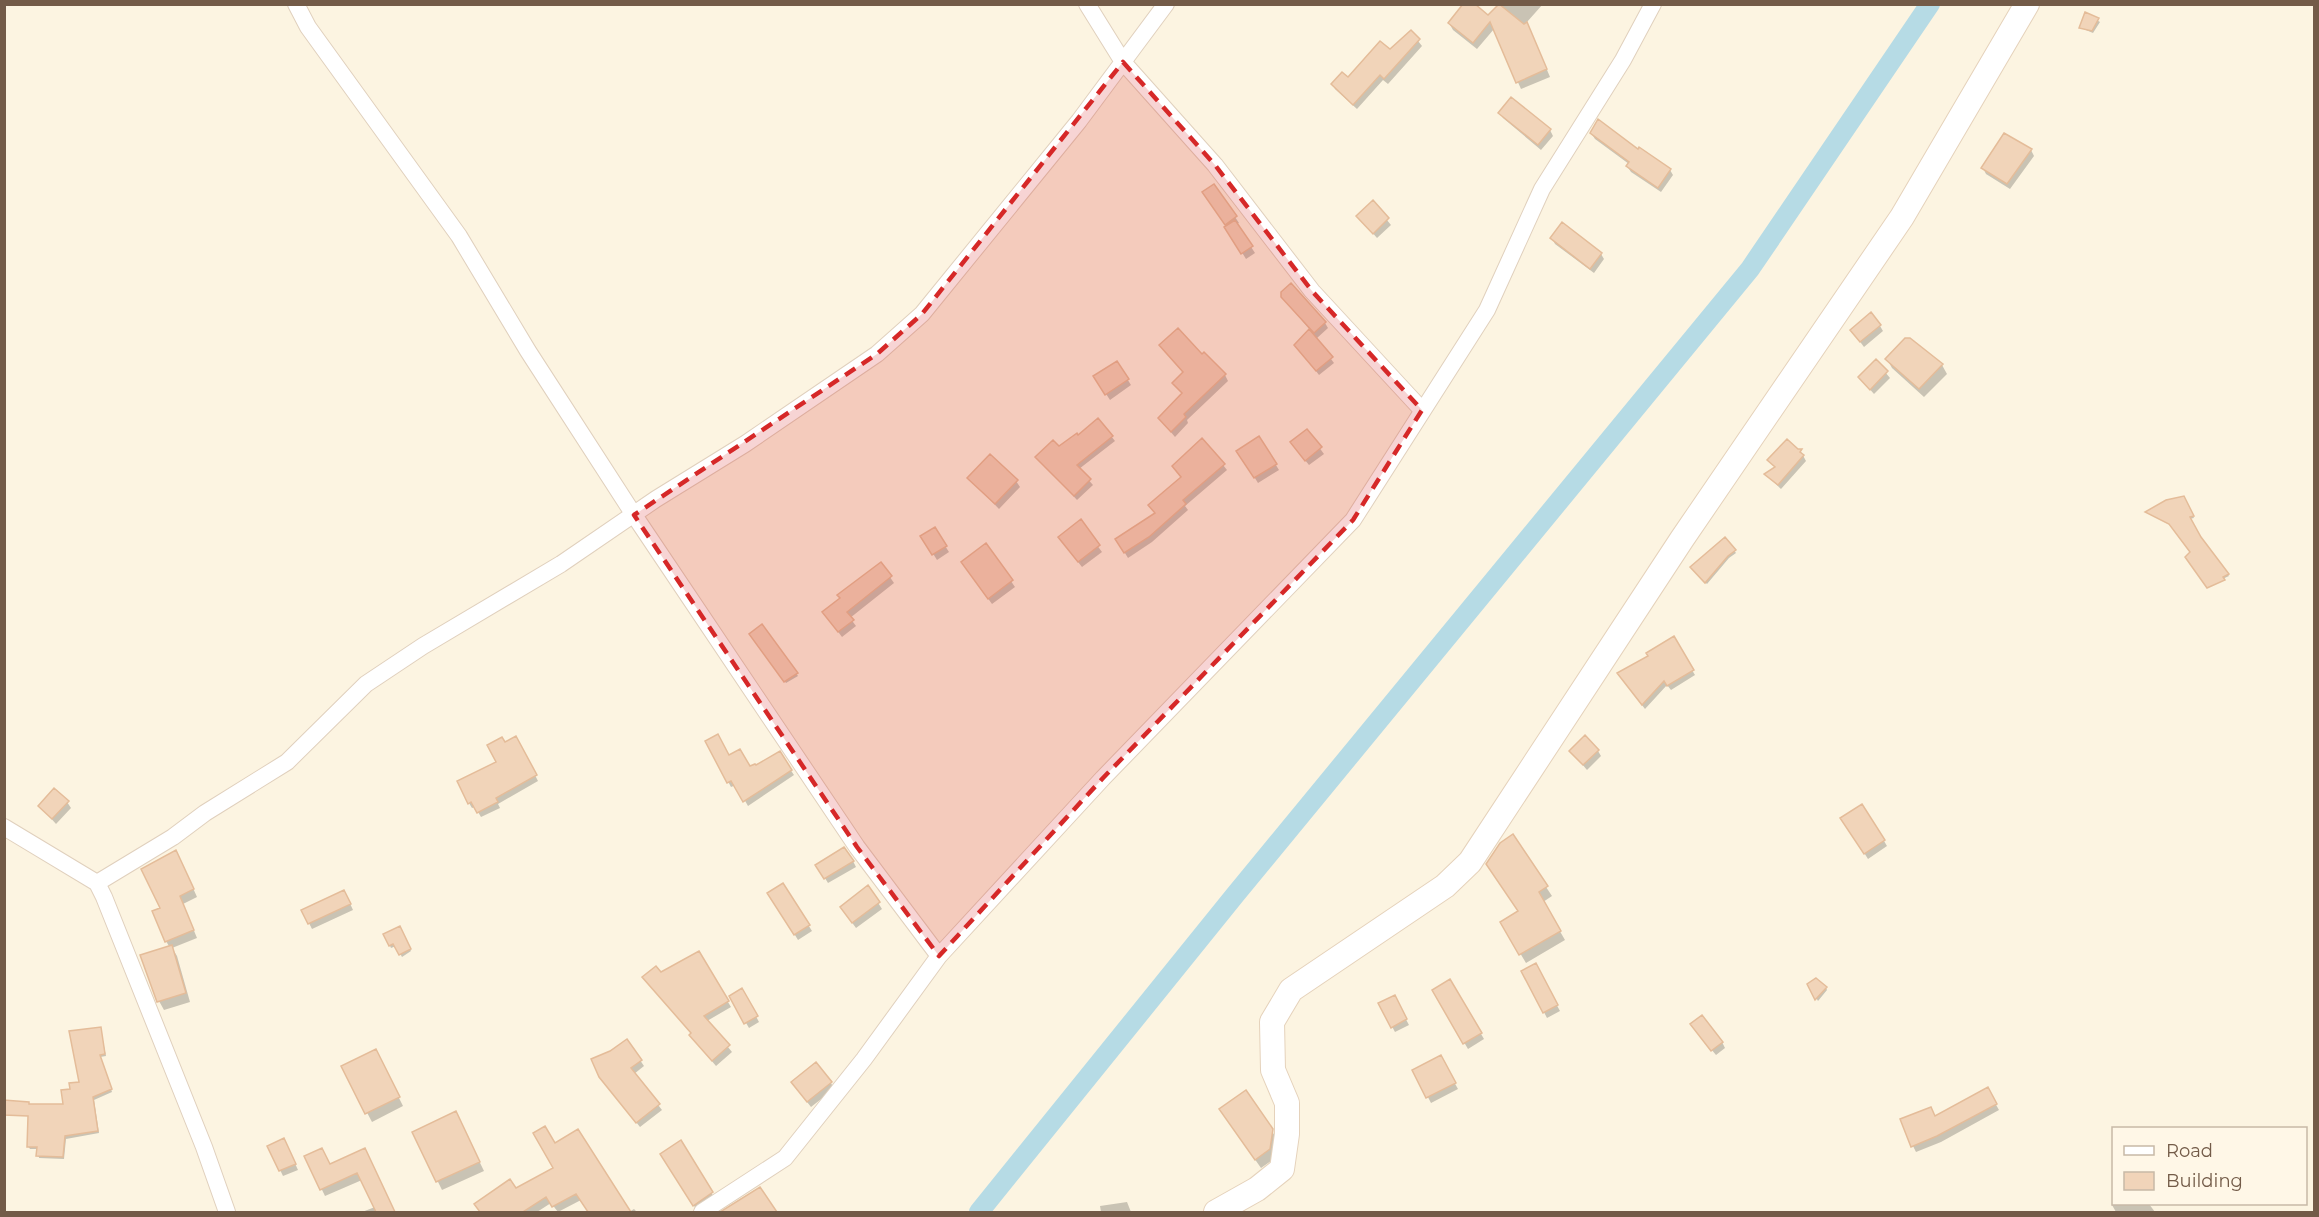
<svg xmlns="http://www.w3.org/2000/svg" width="2319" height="1217" viewBox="0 0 2319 1217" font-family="Montserrat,sans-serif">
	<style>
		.shadow { fill: #0003 }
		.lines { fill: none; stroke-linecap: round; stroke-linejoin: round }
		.canal { stroke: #b6dbe5; stroke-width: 20 }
		.building { fill: #f1d4b9; stroke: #e4bc99; stroke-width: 1.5 }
		.street-casing { stroke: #e0d0bd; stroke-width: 18 }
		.secondary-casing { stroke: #e5d2bb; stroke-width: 26 }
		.street { stroke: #fff; stroke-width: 16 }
		.secondary { stroke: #fff; stroke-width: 24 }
		.marked { fill: #d62828; fill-opacity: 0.2; stroke: #d62828; stroke-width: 4.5; stroke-dasharray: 12 8; stroke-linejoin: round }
	</style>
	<rect width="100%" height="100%" fill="#fcf4e1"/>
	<!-- shadow -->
	<path class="shadow" d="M1499,4H1543L1527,22L1550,77L1521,89L1494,29L1477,49L1453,30L1449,23L1488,18Z
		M2086,14L2100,22L2093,33L2081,28Z
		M1411,32L1422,46L1388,84L1383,80L1357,109L1335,89L1333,84L1348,79L1390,51Z
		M1500,113L1550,130L1553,136L1541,150L1503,118Z
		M1591,133L1638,151L1670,170L1673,175L1661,192L1631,172L1627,166L1629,164L1595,139Z
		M2031,150L2034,156L2010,189L1986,174L1983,168Z
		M1214,186L1235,217L1239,223L1236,224L1255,253L1246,259L1208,197Z
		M1373,203L1391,225L1377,238L1358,216Z
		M1552,238L1601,254L1604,259L1594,273L1555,244Z
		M1282,297L1325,323L1328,328L1316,339L1334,363L1319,375L1296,345L1310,330Z
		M1880,326L1883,331L1864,347L1852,331Z
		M1909,339L1942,365L1947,374L1924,397L1892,368L1887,359Z
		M1161,345L1202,357L1225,375L1228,381L1187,420L1188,423L1175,437L1159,418L1183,395L1174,383L1184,374Z
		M1876,361L1890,378L1874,394L1860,378Z
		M1117,363L1131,385L1110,400L1095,377Z
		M1098,420L1115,441L1079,469L1093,485L1077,500L1037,457L1078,437Z
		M1307,431L1324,454L1309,465L1295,448Z
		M1259,438L1279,470L1258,483L1238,451Z
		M1800,450L1806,461L1781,489L1766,475L1776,468L1769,460Z
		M1223,465L1227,470L1185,506L1188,510L1152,542L1128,558L1117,540L1156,514L1182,478L1173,466Z
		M969,478L1016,481L1020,487L999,509Z
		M2184,497L2194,518L2189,519L2200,537L2229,576L2207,586L2192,553L2172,526L2147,513L2166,501Z
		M1080,522L1102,552L1082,567L1063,543Z
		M934,529L949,552L937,560L922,536Z
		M1725,539L1736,553L1729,558L1707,584L1693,570Z
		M986,545L1015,587L992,604L966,568Z
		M881,564L894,583L850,618L856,626L842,637L824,613Z
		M762,627L798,676L786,683L751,635Z
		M1673,639L1695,675L1671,690L1667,685L1645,709L1621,678Z
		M516,738L538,781L498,804L500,808L481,817L475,807L472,808L469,803L498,763L505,744Z
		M707,742L728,757L749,768L755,767L779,753L794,775L748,806L736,785L731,787Z
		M1571,751H1598L1601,756L1587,770Z
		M67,802L71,808L56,824L40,806Z
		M1846,824L1884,841L1887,846L1868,859Z
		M1512,836L1552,896L1543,902L1565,940L1526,963L1502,923L1520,912Z
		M180,859L197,897L183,904L197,938L172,948L177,956L190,1002L164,1010L159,1001L170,948L166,941L162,909Z
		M853,861L856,867L828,883L817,865Z
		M783,885L812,931L798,940L769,893Z
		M868,887L882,909L856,928L845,913Z
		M347,897L353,910L312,929L309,923Z
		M399,928L411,951L402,957L396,946L391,948L385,935Z
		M698,953L731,1007L707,1021L732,1052L716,1066L694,1040L661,974Z
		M1535,965L1560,1011L1547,1018L1523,971Z
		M1450,981L1484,1039L1468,1049L1434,991Z
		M1809,985L1826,988L1827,990L1818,1001Z
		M742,990L759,1022L749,1028L731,997Z
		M1394,997L1409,1025L1395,1032L1380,1004Z
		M1695,1030L1722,1042L1725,1048L1716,1055Z
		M101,1031L106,1056L100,1057L112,1092L94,1100L99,1133L66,1139L64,1159L39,1158L38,1149H30L28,1146L65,1105L72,1091L80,1084Z
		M627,1041L644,1066L634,1074L662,1110L640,1127L604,1082L611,1052Z
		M1440,1057L1458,1089L1431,1103L1414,1070Z
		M380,1060L403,1106L372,1122L343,1067Z
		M831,1083L834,1089L811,1107L796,1088Z
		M1987,1089L1999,1110L1941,1142L1916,1152L1913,1146L1935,1118Z
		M1226,1118L1271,1130L1277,1139L1275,1158L1261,1168Z
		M460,1122L484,1171L442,1190L414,1133Z
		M680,1143L717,1202L698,1212L667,1163Z
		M555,1145L629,1212L634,1209L637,1212H589L581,1200L558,1212L551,1203L537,1212H481L476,1204L515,1190L555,1168Z
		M287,1146L298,1170L283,1176L269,1147Z
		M306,1157L330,1166L368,1157L394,1212H362L375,1207L362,1180L325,1196Z
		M759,1189L775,1212H723Z
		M1127,1202L1131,1212H1101L1100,1206Z
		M2114,1204H2149L2155,1212H2116L2112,1205Z"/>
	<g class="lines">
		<!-- canal -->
		<path class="canal" d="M979,1212L1235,895L1750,269L1930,4"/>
	</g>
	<!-- building -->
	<path class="building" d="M1463,4H1475L1488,15L1499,4L1524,24L1527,22L1547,69L1516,83L1490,22L1473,43L1448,23Z
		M2085,12L2099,18L2092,31L2079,28Z
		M1411,30L1420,39L1384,79L1380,75L1353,105L1331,84L1342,72L1348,77L1380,41L1390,49Z
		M1511,97L1551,129L1538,145L1498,113Z
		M1598,119L1638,149L1639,147L1671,169L1658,188L1626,166L1629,162L1590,133Z
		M2004,133L2032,149L2007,184L1981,168Z
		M1214,184L1237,216L1225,225L1202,192Z
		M1373,200L1389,218L1373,234L1356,216Z
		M1235,220L1253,246L1241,254L1224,227Z
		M1562,222L1602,253L1590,269L1550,238Z
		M1291,283L1326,322L1314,333L1281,297V292Z
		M1871,312L1881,325L1860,342L1850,330Z
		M1178,328L1202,354L1204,352L1226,374L1184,414L1186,417L1171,432L1158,418L1182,393L1172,383L1183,372L1159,345Z
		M1309,329L1333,357L1316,371L1294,345Z
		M1905,338H1910L1943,364L1919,389L1885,359Z
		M1876,359L1888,371L1870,390L1858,377Z
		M1117,361L1129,379L1105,395L1093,376Z
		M1098,418L1113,436L1077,465L1091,479L1074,496L1035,457L1053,440L1059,446L1077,433L1078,435Z
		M1307,429L1322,447L1305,461L1290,442Z
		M1259,436L1277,464L1254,478L1236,451Z
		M1202,438L1225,464L1183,500L1186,504L1149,537L1124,553L1115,539L1155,513L1148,505L1181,477L1172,466Z
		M1787,439L1798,449H1802L1800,452L1804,455L1778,485L1764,474L1775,467L1767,460Z
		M990,454L1018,480L995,504L967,478Z
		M2184,496L2194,516L2190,517L2201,537L2229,574L2223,577L2225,580L2207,588L2185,557L2190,552L2169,524L2145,512L2166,500Z
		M1081,519L1100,545L1078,562L1058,537Z
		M935,527L947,546L932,555L920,536Z
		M1725,537L1736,550L1728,556L1705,583L1690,567Z
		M986,543L1013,580L988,599L961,562Z
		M881,562L892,576L847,612L854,620L838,632L822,612L840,598L837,595Z
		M762,624L798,673L784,682L749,634Z
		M1674,636L1694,670L1667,686L1664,681L1642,705L1617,673L1648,656L1646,653Z
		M718,734L729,755L740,749L750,766L755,764L756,765L780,751L792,770L743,802L731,781L727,783L705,741Z
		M1585,735L1599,750L1583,765L1569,751Z
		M516,736L537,775L496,798L498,802L477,813L471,802L468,804L457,781L496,762L487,745L502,737L505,742Z
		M54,788L69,801L52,819L38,806Z
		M1862,804L1885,840L1864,854L1840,818Z
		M1513,834L1548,886L1539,892L1561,931L1519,955L1500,922L1518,911L1486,864L1500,843Z
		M844,847L854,861L824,879L815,865Z
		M176,850L194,889L180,896L194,930L165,942L152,911L160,908L141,869Z
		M783,883L810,925L794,935L767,893Z
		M868,885L880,902L852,923L840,907Z
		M344,890L351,904L308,924L301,910Z
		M400,926L411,949L399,955L393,944L389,946L383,934Z
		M172,945L186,993L157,1002L140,955Z
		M699,951L729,1001L704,1016L730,1045L712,1061L689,1035L691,1033L642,977L656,966L661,972Z
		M1536,963L1558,1005L1543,1013L1521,971Z
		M1816,978L1827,987L1815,1000L1807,984Z
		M1450,979L1482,1033L1463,1044L1432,990Z
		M742,988L758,1016L744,1024L729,996Z
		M1395,995L1407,1019L1391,1028L1378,1003Z
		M1702,1015L1723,1042L1711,1051L1690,1024Z
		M101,1027L105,1054L100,1055L112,1089L93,1097L98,1131L65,1136L63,1157L36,1156L37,1147H27L28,1116L4,1115V1100L29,1102V1104H63L61,1090L70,1089L69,1083L79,1082L69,1031Z
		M627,1039L642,1060L631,1068L660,1104L636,1123L599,1077L591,1059L610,1051Z
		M376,1049L400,1097L365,1114L341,1066Z
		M1441,1055L1456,1083L1426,1098L1412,1070Z
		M816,1062L832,1082L807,1102L791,1082Z
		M1988,1087L1997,1104L1937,1136L1911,1147L1900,1119L1931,1107L1935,1116Z
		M1246,1090L1273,1129L1270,1149L1255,1160L1219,1109Z
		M456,1111L480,1162L436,1182L412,1132Z
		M545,1126L555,1143L578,1129L631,1212H588L576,1194L552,1207L546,1197L523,1212H480L474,1204L510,1179L516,1188L553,1168L533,1133Z
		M284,1138L296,1164L279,1171L267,1146Z
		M681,1140L713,1192L693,1206L660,1154Z
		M322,1148L330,1164L365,1148L395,1212H376L357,1173L320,1190L304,1156Z
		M760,1187L777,1212H720Z"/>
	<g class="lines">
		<!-- street casing -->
		<g class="street-casing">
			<path id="street" d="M296,4L308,27L459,236L528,351L634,515L857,847L939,956
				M1087,4L1123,62L1215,165L1312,291L1422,410
				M4,827L97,883L104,897L204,1147L227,1212
				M97,883L173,837L205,813L287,762L366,684L423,646L561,564L656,499L745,444L877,354L922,314L1079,121L1166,4
				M702,1212L785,1158L864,1059L939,956L1103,778L1353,520L1487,310L1542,189L1623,60L1653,4"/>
		</g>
		<!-- secondary casing -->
		<g class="secondary-casing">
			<path id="secondary" d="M1216,1212L1257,1189L1282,1169L1287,1134V1103L1273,1070L1272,1022L1291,990L1445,886L1470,862L1682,539L1902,217L2027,4"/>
		</g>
		<!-- street -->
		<use href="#street" class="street"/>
		<!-- secondary -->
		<use href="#secondary" class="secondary"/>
	</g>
	<!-- marked area -->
	<path class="marked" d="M1123,62L1215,165L1312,291L1422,410L1353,520L1103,778L939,956L857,847L634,515L877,354L922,314Z"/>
	<!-- border -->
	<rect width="2319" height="1217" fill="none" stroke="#735b48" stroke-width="12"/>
	<!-- legend -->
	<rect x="2112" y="1127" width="195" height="78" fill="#fff7e7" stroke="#c7b9a7" stroke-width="1.5"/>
	<rect x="2124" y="1146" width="30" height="9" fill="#ffffff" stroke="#c7b9a7" stroke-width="1.5"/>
	<text x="2166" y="1157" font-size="18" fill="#735b48">Road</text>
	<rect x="2124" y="1172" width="30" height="18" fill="#f1d4b9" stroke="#c7b9a7" stroke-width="1.5"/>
	<text x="2166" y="1187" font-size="18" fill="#735b48">Building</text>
</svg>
